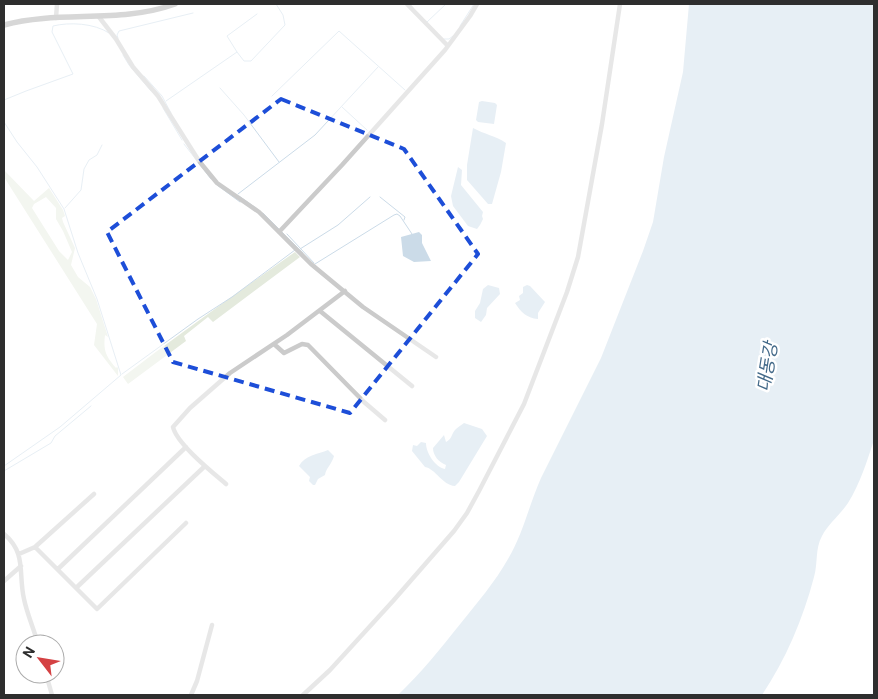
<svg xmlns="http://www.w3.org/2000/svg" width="878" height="699" viewBox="0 0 878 699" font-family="Roboto,'Noto Sans KR',sans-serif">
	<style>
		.green { fill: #e4eadd; fill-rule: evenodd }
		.water { fill: #cbdbe8 }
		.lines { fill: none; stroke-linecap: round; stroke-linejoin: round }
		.stream { stroke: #cbdbe8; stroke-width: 1 }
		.minor { stroke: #cbcbcb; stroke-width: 4.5 }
		.major { stroke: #a6a6a6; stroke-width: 5.5 }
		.marked { fill: none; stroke: #1d4ed8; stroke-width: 4; stroke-dasharray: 10 6; stroke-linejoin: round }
		.labels { text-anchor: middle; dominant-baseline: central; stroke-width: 5; stroke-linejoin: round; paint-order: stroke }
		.water-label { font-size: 18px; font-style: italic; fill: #446a89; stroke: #fff }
	</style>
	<rect width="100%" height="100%" fill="#fff"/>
	<!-- green -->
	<path class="green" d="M4,170L34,201L49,188L63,210L65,216L62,218L63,222L75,248L71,265L78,277L90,287L96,299L108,337L105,335C103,351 106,356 116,368L117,367L118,368V376L94,345L97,324L4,177ZM46,197L56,208V219L63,231L72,252L68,260L59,251L32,208L34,204Z
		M295,252L300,257L213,322L208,317L184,336L186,341L128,384L123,377C179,334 237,293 295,252Z"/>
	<!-- water -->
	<path class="water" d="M689,4H874V440C867,461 860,484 848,503C840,515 828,524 822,536C815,548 818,564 814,577C803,619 786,659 762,695H398C421,673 441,648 461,623C477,603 495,582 508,559C523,534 529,505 541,478L601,358L643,251L653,222L664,157L683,72Z
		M482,101L495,103L497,105L494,124L478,122L476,120L479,102Z
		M473,128C484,134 496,136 506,143L501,172L492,204H488L467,180V165Z
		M458,167L462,170L461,185L483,212L482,216L483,219L480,225L477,229L468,226L453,206L451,196Z
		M419,232L422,235V243L431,261L414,262L403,256L401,237Z
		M488,285L499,288L500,294L487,308L486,315L481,322L475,318V311L480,303L483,289Z
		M527,285L530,286L545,302L538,313V319C526,318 521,312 515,303L520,300L519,296L523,293V287Z
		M464,423L482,429L487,436L459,482L455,486C442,485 436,469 425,467L412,451L413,445L417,446L421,442L426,443C426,453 435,467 445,469L446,465C439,462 433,456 433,448L444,435L446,442C452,439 451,435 455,430C457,428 461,425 464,423Z
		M328,450L334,456C332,464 326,468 325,475L318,479L315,485H313L309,481L310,477L299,466C305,455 318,454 328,450Z"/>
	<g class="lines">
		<!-- stream -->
		<path class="stream" d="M410,4L413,8
			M427,22L446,4
			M460,26L474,4
			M118,38L117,35L119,31L193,13
			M444,39H449L453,36
			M237,52L244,61H251L285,25L283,15L276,4
			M123,55L129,65L151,91
			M144,76L162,96L171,113
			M220,88L244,115L279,162
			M272,96L339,31L405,90
			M4,100L26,91L73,74L52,32L53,26C69,22 94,23 109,33
			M166,101L237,52L227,36L257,14
			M342,107L367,130
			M163,108L182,140
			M4,122L17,142L37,167L64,209L78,253L97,299L121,375L60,427L4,466
			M184,144L211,179
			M217,185L240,202
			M238,194L315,135L378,67
			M239,196L256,208
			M380,197L405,217L404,220
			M65,208L81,190L84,169L89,160L97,155L102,145
			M263,213L303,253
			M287,234L314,263
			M300,249L338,225L370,197
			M315,264L394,215L397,214L400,216L412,234
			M122,374L198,319L232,297L295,250
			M4,471L51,443L55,436L91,406"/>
		<!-- minor -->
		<path class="minor" d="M407,4L448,46
			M99,17L116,39L133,67L158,96L199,161L217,183L259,212L311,264L363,307L436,357
			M56,18L57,4
			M279,232L342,165L445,50L470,16L477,4
			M320,311L412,386
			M274,344L284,353L302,344L308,345L364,402L385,420
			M226,484C212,472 177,444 173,427L190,408L230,373L287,335L345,291
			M4,534C27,553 18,574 24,599C27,614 34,629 38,644
			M35,547L94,494
			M19,554L35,547L97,609L186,523
			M58,569L186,447
			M4,581L21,566
			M76,588L205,466
			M46,674L52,695
			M191,695L197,681L212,625
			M303,695L330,670L393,601L454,531L467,513L479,491L524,404L567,292L578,257L602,124L620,4"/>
		<!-- major -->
		<path class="major" d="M4,25C60,10 120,24 175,4"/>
	</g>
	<!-- marked area -->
	<path d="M0 0H878V699H0ZM281,99L404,149L478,254L350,413L173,362L107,232Z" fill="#fff" fill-opacity=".55" fill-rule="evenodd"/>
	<path class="marked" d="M281,99L404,149L478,254L350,413L173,362L107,232Z"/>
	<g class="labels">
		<!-- water labels -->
		<g class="water-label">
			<text transform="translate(767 367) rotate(-81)">대동강</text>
		</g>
	</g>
	<!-- border -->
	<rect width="878" height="699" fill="none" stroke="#2e2e2e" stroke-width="10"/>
	<!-- north arrow -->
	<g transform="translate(40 659) rotate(301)"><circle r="24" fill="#ffffff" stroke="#ababab"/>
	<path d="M0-4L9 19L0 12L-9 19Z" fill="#d44143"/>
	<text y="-8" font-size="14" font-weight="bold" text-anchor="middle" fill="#2e2e2e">N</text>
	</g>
</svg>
